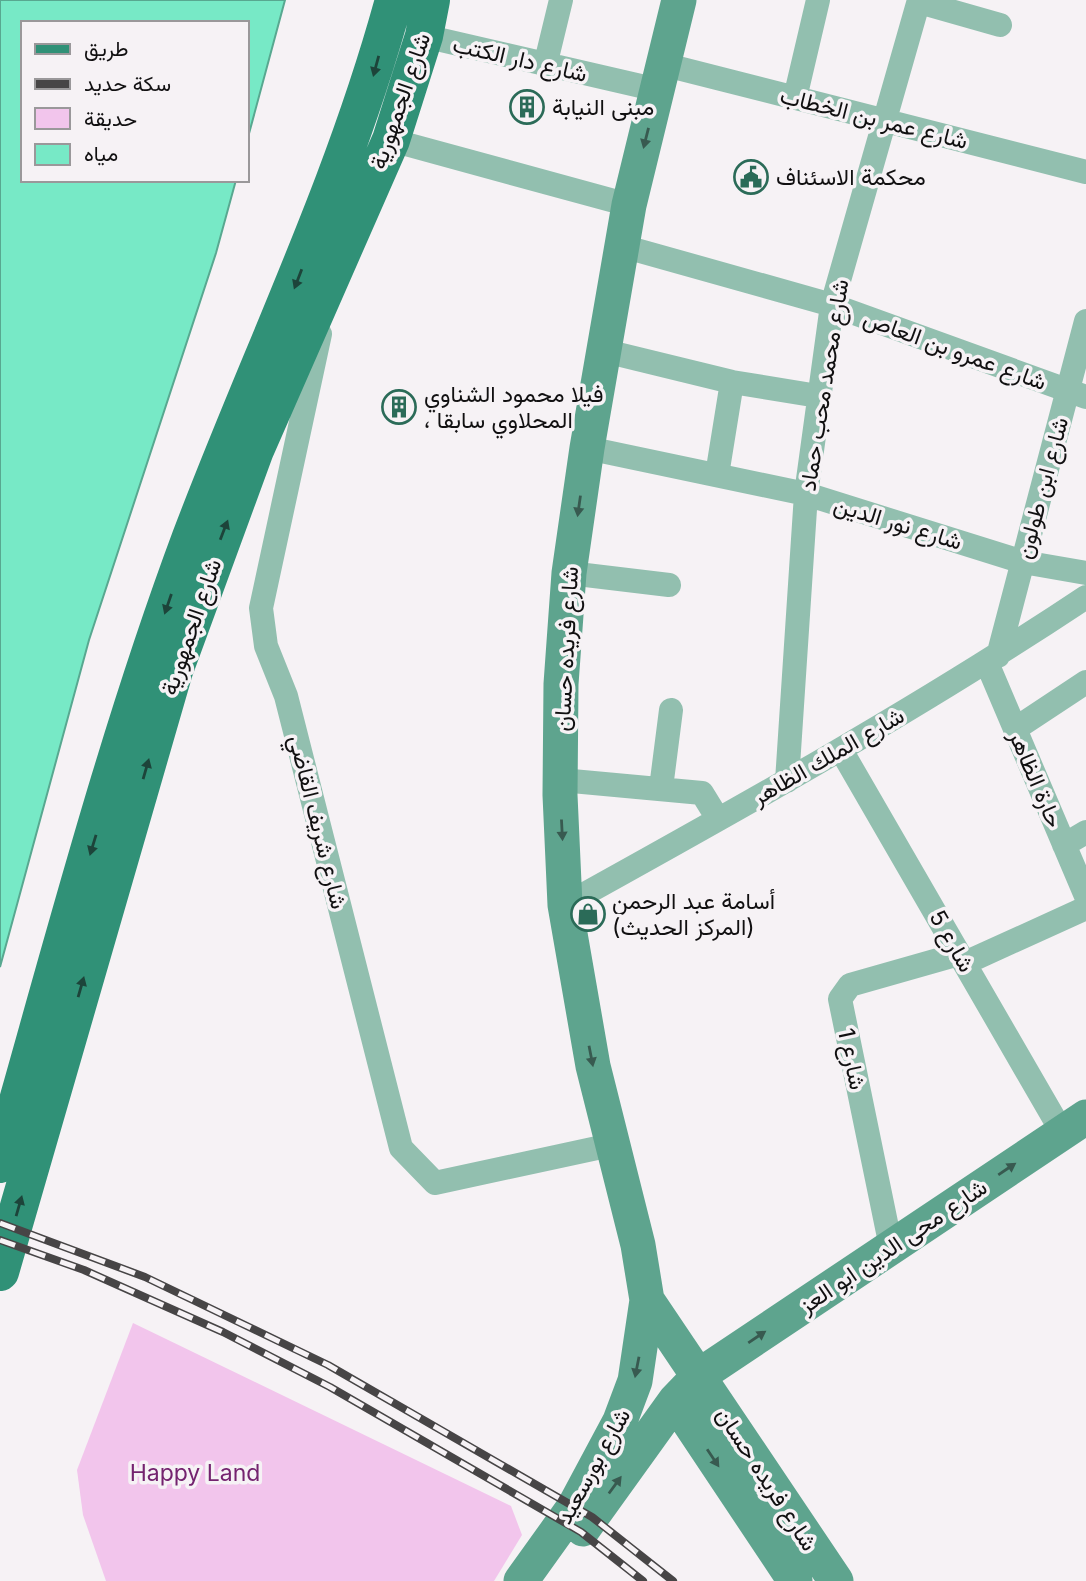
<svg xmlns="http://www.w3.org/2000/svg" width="1086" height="1581" viewBox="0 0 1086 1581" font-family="Inter,Vazirmatn,sans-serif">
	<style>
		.green { fill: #f2c5ec }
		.water { fill: #77e9c6; stroke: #58a890; stroke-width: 2 }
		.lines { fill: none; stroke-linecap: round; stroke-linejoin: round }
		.minor { stroke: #92bfaf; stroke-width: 24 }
		.secondary { stroke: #5ea48e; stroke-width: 35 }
		.primary { stroke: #309177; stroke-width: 38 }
		.rail-casing { stroke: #474546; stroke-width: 8 }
		.rail { stroke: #f6f2f5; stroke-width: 5; stroke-dasharray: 16; stroke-linecap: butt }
		.oneway { fill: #1d443a }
		.oneway2 { fill: #385a50 }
		.labels { text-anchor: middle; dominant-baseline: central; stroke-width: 7; stroke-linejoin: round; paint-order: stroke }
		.street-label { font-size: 23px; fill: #111011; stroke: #f6f2f5 }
		.poi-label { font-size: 23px; fill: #111011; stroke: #f6f2f5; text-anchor: start }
		.park-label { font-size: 23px; fill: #74236f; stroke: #f6f2f5 }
	</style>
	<rect width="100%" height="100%" fill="#f6f2f5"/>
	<!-- green -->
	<path class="green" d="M133,1323L511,1506L522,1535L494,1581H106L83,1515L77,1470Z"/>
	<!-- water -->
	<path class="water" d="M0,0H285L247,141V23H23V180H236L216,253L89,640L0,967Z"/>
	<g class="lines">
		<!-- minor -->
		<path class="minor" d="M919,2L1000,25
			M424,36L658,90
			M662,64L1086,172
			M545,66L561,0
			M795,98L818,0
			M391,140L629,205
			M622,246L832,305L1086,397
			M320,334L261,608L266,646L286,696L401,1148L435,1183L611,1145
			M605,351L732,382L818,396
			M587,448L806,494L1023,562L1086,573
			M717,475L732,382
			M569,573L669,585
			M998,656L1086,321
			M987,663L1086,896
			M1015,729L1086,682
			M841,750L1062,1132
			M561,780L702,793L718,819
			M787,781L806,494L832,305L919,0
			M661,788L671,710
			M1064,845L1086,832
			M565,905C742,807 918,709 1086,597
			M965,963L1086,908
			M891,1247L840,999L850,985L959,954"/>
		<!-- secondary -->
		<path class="secondary" d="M647,1300L836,1581
			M675,1401L795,1581
			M583,1529L675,1401L700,1375L1086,1117
			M521,1581L574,1507L620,1421L635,1381L647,1300L638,1245L593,1066L565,905L560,795L561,684L569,573L587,448L629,205L679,0"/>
		<!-- primary -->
		<path class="primary" d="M0,1164C60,955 115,741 191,537C259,357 343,187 394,0
			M0,1272L174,671L255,450L391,140L424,36L431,0"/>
		<!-- rail casing -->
		<g class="rail-casing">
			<path id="rail" d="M0,1223L145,1277L328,1365L592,1517L673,1581
				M0,1240L84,1270L223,1332L330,1387L581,1532L643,1581"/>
		</g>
		<!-- rail -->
		<use href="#rail" class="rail"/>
	</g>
	<!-- one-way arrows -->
	<defs><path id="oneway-solid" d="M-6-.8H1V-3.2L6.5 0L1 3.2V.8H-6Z" transform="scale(1.75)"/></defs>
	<g class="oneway">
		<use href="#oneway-solid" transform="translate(376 66) rotate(105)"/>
		<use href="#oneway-solid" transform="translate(298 279) rotate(111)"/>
		<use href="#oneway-solid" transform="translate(224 530) rotate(-69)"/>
		<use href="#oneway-solid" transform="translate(168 604) rotate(109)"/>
		<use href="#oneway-solid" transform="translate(146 769) rotate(-74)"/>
		<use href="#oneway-solid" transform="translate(93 845) rotate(107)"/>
		<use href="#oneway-solid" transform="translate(81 987) rotate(-74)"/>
		<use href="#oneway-solid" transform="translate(19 1206) rotate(-74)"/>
	</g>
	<g class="oneway2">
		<use href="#oneway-solid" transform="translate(646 138) rotate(104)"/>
		<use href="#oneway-solid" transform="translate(579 506) rotate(98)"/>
		<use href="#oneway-solid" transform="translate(562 830) rotate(87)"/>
		<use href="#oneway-solid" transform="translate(591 1056) rotate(79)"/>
		<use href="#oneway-solid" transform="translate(1007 1169) rotate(-34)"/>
		<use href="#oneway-solid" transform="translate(757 1337) rotate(-34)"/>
		<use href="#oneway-solid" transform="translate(637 1367) rotate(101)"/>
		<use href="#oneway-solid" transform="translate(713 1458) rotate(56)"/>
		<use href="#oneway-solid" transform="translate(615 1485) rotate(-54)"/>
	</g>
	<!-- icons -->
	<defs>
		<g id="building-ring" transform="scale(1.75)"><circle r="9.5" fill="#f6f2f5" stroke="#2b6b58" stroke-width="1.5"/><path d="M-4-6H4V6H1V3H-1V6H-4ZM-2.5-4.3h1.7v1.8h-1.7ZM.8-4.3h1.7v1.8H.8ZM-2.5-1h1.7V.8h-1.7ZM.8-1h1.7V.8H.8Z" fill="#2b6b58"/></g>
		<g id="civic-ring" transform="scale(1.75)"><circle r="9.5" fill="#f6f2f5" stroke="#2b6b58" stroke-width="1.5"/><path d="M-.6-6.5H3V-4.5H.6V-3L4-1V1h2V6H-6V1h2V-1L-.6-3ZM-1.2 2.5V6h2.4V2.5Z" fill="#2b6b58"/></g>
		<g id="shop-ring" transform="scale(1.75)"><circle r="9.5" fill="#f6f2f5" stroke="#2b6b58" stroke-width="1.5"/><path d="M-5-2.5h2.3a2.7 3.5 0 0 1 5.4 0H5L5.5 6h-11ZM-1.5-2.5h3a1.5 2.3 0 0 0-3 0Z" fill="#2b6b58"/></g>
	</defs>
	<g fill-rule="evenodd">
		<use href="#building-ring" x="527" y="107"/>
		<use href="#civic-ring" x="751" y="177"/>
		<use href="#building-ring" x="399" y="407"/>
		<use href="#shop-ring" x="588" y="914"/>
	</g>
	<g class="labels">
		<!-- street labels -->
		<g class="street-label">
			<text transform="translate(520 59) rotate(13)">شارع دار الكتب</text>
			<text transform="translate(400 101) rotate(-71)">شارع الجمهورية</text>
			<text transform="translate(874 118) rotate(14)">شارع عمر بن الخطاب</text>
			<text transform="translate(955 350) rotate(20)">شارع عمرو بن العاص</text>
			<text transform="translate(824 385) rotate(-81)">شارع محمد محب حماد</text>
			<text transform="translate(1042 488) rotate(-75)">شارع ابن طولون</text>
			<text transform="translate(898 523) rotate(17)">شارع نور الدين</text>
			<text transform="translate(191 627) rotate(-71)">شارع الجمهورية</text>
			<text transform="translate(566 649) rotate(-87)">شارع فريده حسان</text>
			<text transform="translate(828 756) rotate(-30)">شارع الملك الظاهر</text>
			<text transform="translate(1036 779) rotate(67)">حارة الظاهر</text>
			<text transform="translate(318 822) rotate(76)">شارع شريف القاضي</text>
			<text transform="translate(952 941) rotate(60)">شارع 5</text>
			<text transform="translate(852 1059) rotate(78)">شارع 1</text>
			<text transform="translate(893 1246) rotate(-34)">شارع محى الدين ابو العز</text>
			<text transform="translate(593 1466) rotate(-61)">شارع بورسعيد</text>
			<text transform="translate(767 1479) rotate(57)">شارع فريده حسان</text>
		</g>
		<!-- poi labels -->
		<g class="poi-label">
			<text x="552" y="107">مبنى النيابة</text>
			<text x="776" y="177">محكمة الاسئناف</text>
			<text x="424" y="394">فيلا محمود الشناوي<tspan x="424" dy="26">، المحلاوي سابقا</tspan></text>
			<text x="612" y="901">أسامة عبد الرحمن<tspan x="612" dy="26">(المركز الحديث)</tspan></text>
		</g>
		<!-- park labels -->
		<g class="park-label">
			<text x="195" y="1473">Happy Land</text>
		</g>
	</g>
	<!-- legend -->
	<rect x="21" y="21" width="228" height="161" fill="#f6f2f5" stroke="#9a989a" stroke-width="2"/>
	<rect x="35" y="44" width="35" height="10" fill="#309177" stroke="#9a989a" stroke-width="2"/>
	<text x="84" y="56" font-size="21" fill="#111011">طريق</text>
	<rect x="35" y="79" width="35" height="10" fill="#474546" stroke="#9a989a" stroke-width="2"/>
	<text x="84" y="91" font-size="21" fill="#111011">سكة حديد</text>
	<rect x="35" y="108" width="35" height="21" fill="#f2c5ec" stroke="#9a989a" stroke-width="2"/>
	<text x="84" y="126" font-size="21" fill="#111011">حديقة</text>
	<rect x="35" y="144" width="35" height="21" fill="#77e9c6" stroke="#9a989a" stroke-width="2"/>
	<text x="84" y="161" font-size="21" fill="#111011">مياه</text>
</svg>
